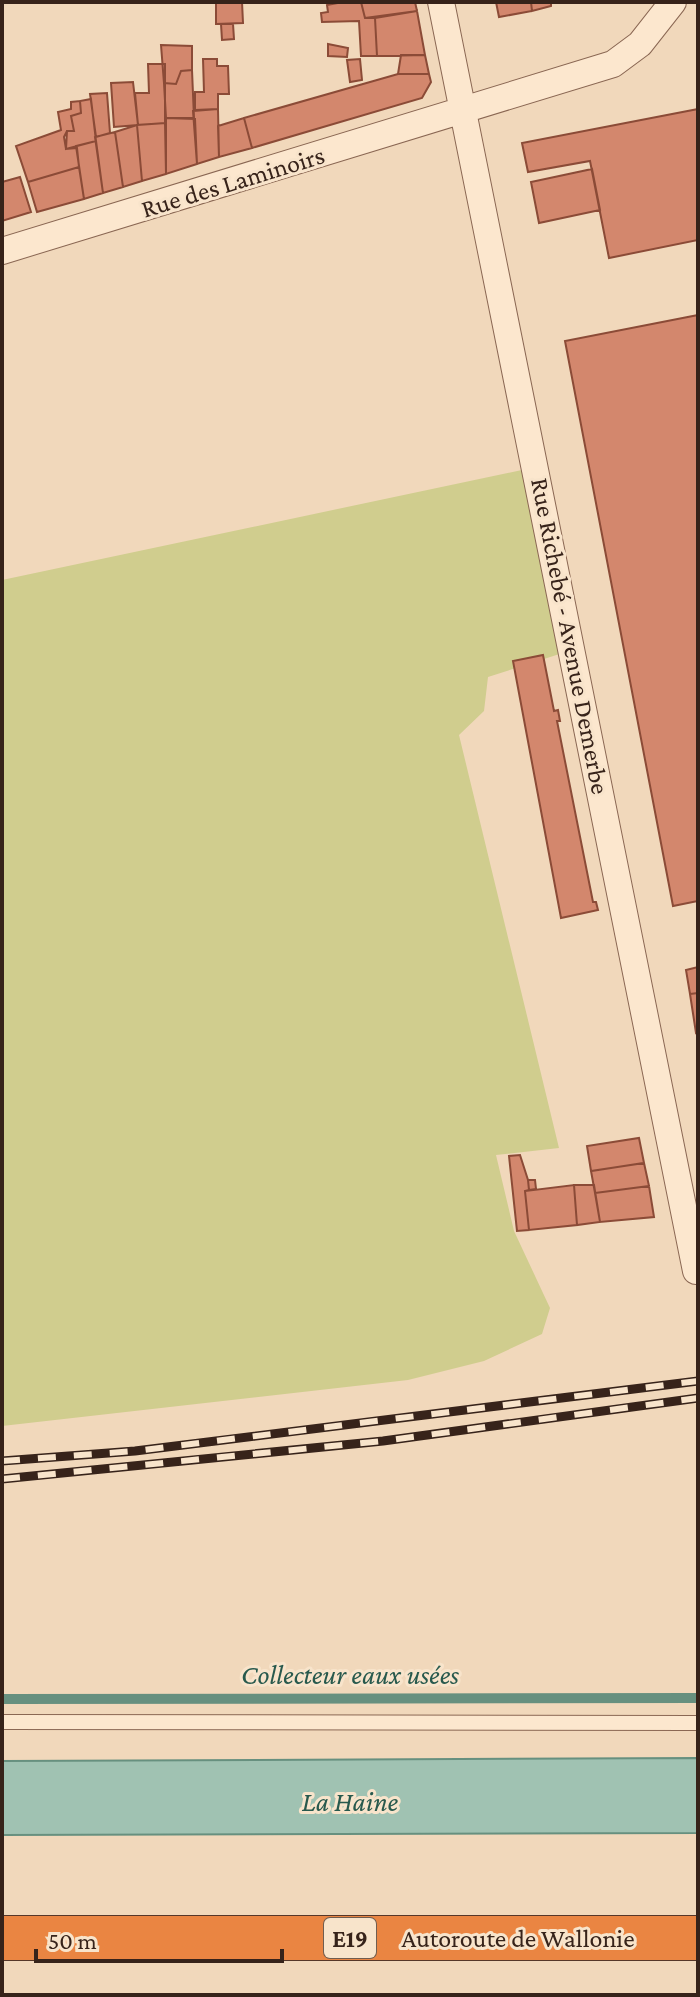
<svg xmlns="http://www.w3.org/2000/svg" width="700" height="1997" viewBox="0 0 700 1997" font-family="'Crimson Pro',serif">
	<style>
		.green { fill: #d0cd8e }
		.water { fill: #a0c2b2; stroke: #67907f; stroke-width: 2 }
		.lines { fill: none; stroke-linecap: round; stroke-linejoin: round }
		.stream { stroke: #67907f; stroke-width: 10 }
		.building { fill: #d3876d; stroke: #8b4b37; stroke-width: 2 }
		.service-casing { stroke: #8a6753; stroke-width: 16 }
		.minor-casing { stroke: #8a6753; stroke-width: 28 }
		.motorway-casing { stroke: #563729; stroke-width: 46 }
		.service { stroke: #fce7ce; stroke-width: 14 }
		.minor { stroke: #fce7ce; stroke-width: 26 }
		.motorway { stroke: #ea8542; stroke-width: 44 }
		.rail-casing { stroke: #37231a; stroke-width: 9 }
		.rail { stroke: #f8e4cb; stroke-width: 6; stroke-dasharray: 18; stroke-linecap: butt }
		.labels { text-anchor: middle; dominant-baseline: central; stroke-width: 6; stroke-linejoin: round; paint-order: stroke }
		.shield { fill: #f8e4cb; stroke: #715d4f; stroke-width: 2 }
		.shield-label { font-size: 24px; font-weight: bold; fill: #37231a }
		.street-label { font-size: 26px; fill: #37231a; stroke: #f8e4cb }
		.water-label { font-size: 28px; font-style: italic; fill: #28594d; stroke: #f8e4cb }
	</style>
	<rect width="100%" height="100%" fill="#f1d8bb"/>
	<!-- green -->
	<path class="green" d="M536,467L572,650L488,677L484,711L459,735L559,1148L496,1155L514,1231L550,1308L542,1334L484,1361L408,1380L2,1426V580Z"/>
	<!-- water -->
	<path class="water" d="M698,1758V1833L2,1835V1761Z"/>
	<g class="lines">
		<!-- stream -->
		<path class="stream" d="M2,1699L698,1698"/>
	</g>
	<!-- building -->
	<path class="building" d="M216,2H242L243,23L216,24Z
		M343,2H361L365,18H375L377,56H361L359,21L322,22L321,13L328,12L327,5Z
		M361,2H415L417,11L365,18Z
		M496,2H531L532,11L499,17Z
		M531,2H551V6L532,11Z
		M417,11L425,55L377,56L375,18Z
		M221,24H233L234,39L222,40Z
		M328,44L348,48L347,57L328,56Z
		M161,45L192,46V70L181,71L176,84L164,83Z
		M401,55H425L429,74H398Z
		M203,59H217V66H228L229,94H218V109L195,110V92H204Z
		M360,59L362,80L350,82L347,60Z
		M148,64H165V123L138,125L135,93H149Z
		M192,70L194,118H166L164,83L176,84L181,71Z
		M398,74H429L431,82L422,98L252,148L244,118Z
		M133,82L138,125L114,127L111,83Z
		M107,93L110,133L96,137L90,94Z
		M91,99L96,141L66,149L67,131H74L71,116L81,113L80,101Z
		M80,101L81,113L71,116L74,131H67L64,137L66,149L77,148L79,167L28,182L16,146L61,130L58,112L71,109V102Z
		M218,109L219,157L197,164L193,111Z
		M698,109V240L609,258L590,161L528,172L522,143Z
		M166,118L195,119L197,164L166,174Z
		M244,118L252,148L219,157L218,126Z
		M165,123L166,174L142,181L137,125Z
		M137,125L142,181L123,187L115,132Z
		M115,132L123,187L103,193L95,137Z
		M96,141L103,193L84,199L76,146Z
		M79,167L84,199L37,212L28,182Z
		M592,169L600,210L539,223L531,182Z
		M20,177L31,212L2,221V182Z
		M698,315V901L673,906L565,341Z
		M543,655L554,711L558,710L560,721H557L593,902H596L598,910L561,918L513,661Z
		M698,967V993L690,994L686,970Z
		M698,993V1032L696,1033L690,994Z
		M639,1138L644,1163L591,1171L587,1146Z
		M520,1155L528,1180L529,1190L525,1191L529,1230L517,1231L509,1156Z
		M644,1163L649,1186L595,1193L591,1171Z
		M528,1180H535L536,1189L529,1190Z
		M574,1185H594L600,1222L577,1225Z
		M574,1185L577,1225L529,1230L525,1191Z
		M649,1186L654,1217L600,1222L595,1193Z"/>
	<g class="lines">
		<!-- service casing -->
		<g class="service-casing">
			<path id="service" d="M2,1722L698,1723"/>
		</g>
		<!-- minor casing -->
		<g class="minor-casing">
			<path id="minor" d="M441,2L696,1271
				M2,251L613,64L640,44L673,2"/>
		</g>
		<!-- motorway casing -->
		<g class="motorway-casing">
			<path id="motorway" d="M2,1938H698"/>
		</g>
		<!-- service -->
		<use href="#service" class="service"/>
		<!-- minor -->
		<use href="#minor" class="minor"/>
		<!-- motorway -->
		<use href="#motorway" class="motorway"/>
		<!-- rail casing -->
		<g class="rail-casing">
			<path id="rail" d="M2,1461L135,1451L698,1381
				M2,1479L383,1441L698,1398"/>
		</g>
		<!-- rail -->
		<use href="#rail" class="rail"/>
	</g>
	<g class="labels">
		<!-- shield labels -->
		<rect class="shield" x="324" y="1918" width="52" height="40" rx="6"/>
		<g class="shield-label">
			<text x="350" y="1938">E19</text>
		</g>
		<!-- street labels -->
		<g class="street-label">
			<text transform="translate(233 182) rotate(-17)">Rue des Laminoirs</text>
			<text transform="translate(570 636) rotate(79)">Rue Richebé - Avenue Demerbe</text>
			<text x="518" y="1938">Autoroute de Wallonie</text>
		</g>
		<!-- water labels -->
		<g class="water-label">
			<text x="350" y="1674">Collecteur eaux usées</text>
			<text x="350" y="1801">La Haine</text>
		</g>
	</g>
	<!-- border -->
	<rect width="700" height="1997" fill="none" stroke="#37231a" stroke-width="8"/>
	<!-- scale -->
	<path d="M36 1949v12h246v-12" fill="none" stroke="#37231a" stroke-width="4"/>
	<text x="48" y="1949" font-size="24" fill="#37231a" stroke="#f8e4cb" stroke-width="6" paint-order="stroke">50 m</text>
</svg>
